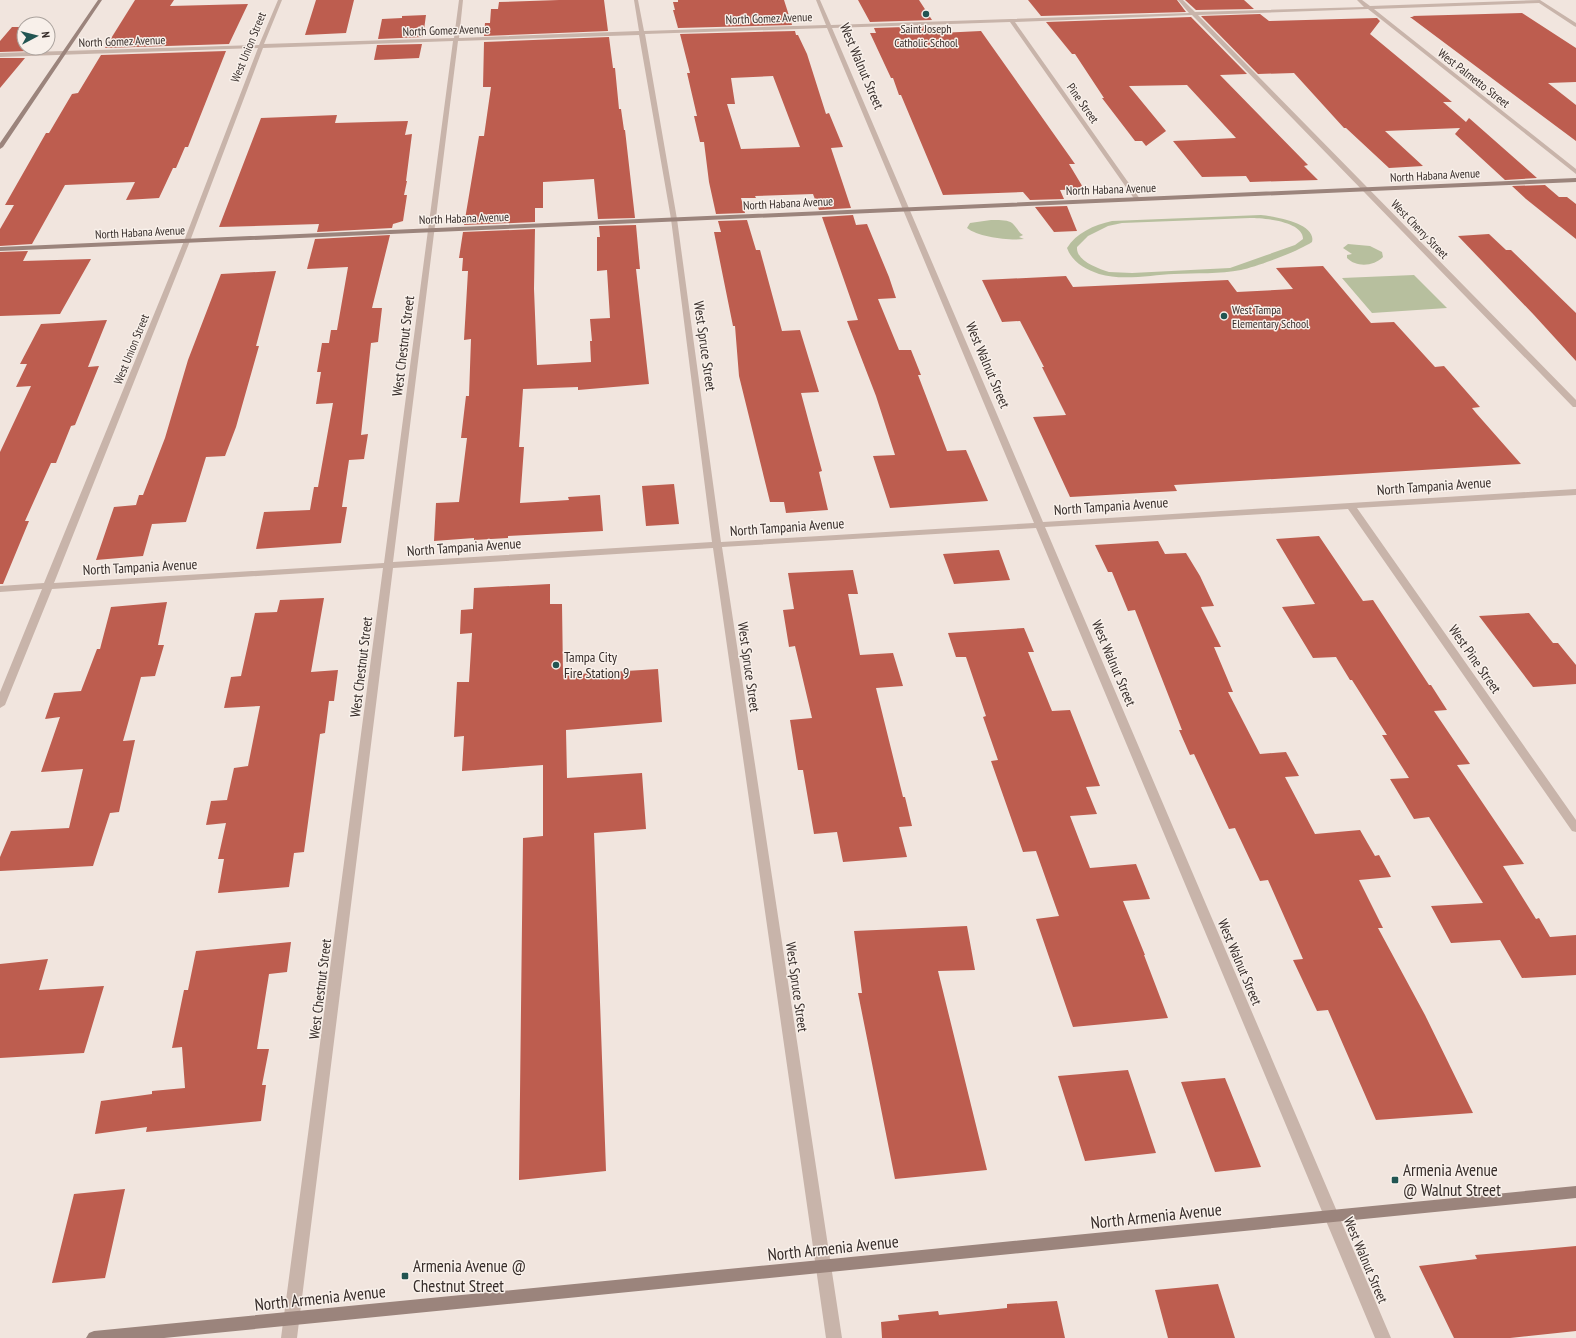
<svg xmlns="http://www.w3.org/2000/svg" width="1576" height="1338" viewBox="0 0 1576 1338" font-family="'PT Sans Narrow',sans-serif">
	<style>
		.green { fill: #b7bf9e; fill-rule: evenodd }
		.building { fill: #bd5d4f; fill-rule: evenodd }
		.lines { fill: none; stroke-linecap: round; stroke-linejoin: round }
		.street { fill: #c8b4aa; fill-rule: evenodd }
		.secondary { fill: #9b847c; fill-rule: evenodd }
		.poi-dot { fill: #225552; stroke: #f8f0ea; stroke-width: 1.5 }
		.labels { text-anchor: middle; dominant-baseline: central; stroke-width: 3; stroke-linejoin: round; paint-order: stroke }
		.far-street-label { font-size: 12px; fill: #362c29; stroke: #f8f0ea }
		.far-poi-label { font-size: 12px; fill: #362c29; stroke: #f8f0ea }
		.street-label { font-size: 14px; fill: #362c29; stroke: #f8f0ea }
		.poi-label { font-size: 14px; fill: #362c29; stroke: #f8f0ea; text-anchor: start }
		.near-poi-label { font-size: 17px; fill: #362c29; stroke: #f8f0ea; text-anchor: start }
		.near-street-label { font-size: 17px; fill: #362c29; stroke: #f8f0ea }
	</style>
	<rect width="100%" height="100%" fill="#f1e5de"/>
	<!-- green -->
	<path class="green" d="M1261,215C1273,216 1317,223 1312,242C1297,252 1258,266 1241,270C1220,274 1196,273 1174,274C1151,275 1122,281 1099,274C1085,269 1072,262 1067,248C1076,233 1094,225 1112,221ZM1250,218C1263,218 1303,221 1303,239L1295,245L1230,268L1132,273L1109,272C1097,268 1076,261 1077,247L1088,236L1108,226L1122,223Z
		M991,220C997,220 1010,219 1014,225C1018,229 1018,232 1023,235L1019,237L1024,239C1010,241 978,237 967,228L970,223Z
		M1348,244L1370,246L1382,252L1383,257C1374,266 1357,268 1347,258V255L1352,254L1343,248Z
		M1414,275L1447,308L1372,313L1342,278Z"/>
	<!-- building -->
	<path class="building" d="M135,0H174L170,6L248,4L229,44L105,48Z
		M316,0H354L346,33L305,35Z
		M559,0H604L608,31L484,36L485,23H490L491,9H498L499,2Z
		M678,0H784L792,25L678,28L673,10H675L673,2H678Z
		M858,0H919L932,20L870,22Z
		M1028,0H1177L1186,12L1041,16Z
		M1185,0H1244L1254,9L1196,10Z
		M1522,13L1576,48V82L1548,83L1576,105V141L1410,17H1414L1412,16Z
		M1260,14L1269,21L1377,18L1380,21L1370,34L1452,102H1443L1466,122L1469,118L1537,178L1505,180L1455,134L1460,128L1385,131L1423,166L1389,168L1346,128H1344L1294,73L1258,74L1201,16Z
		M426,15L423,37L378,39L382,19L402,18V16Z
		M1191,17L1247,74L1220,75L1308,165L1304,166L1318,180L1250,182L1246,176L1202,177L1173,141L1236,138L1187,85L1129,86L1166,131L1146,146L1142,141H1135L1102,98H1104L1075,54H1072L1046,22Z
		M936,26L940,33L981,31L1075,164H1069L1084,189L1060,190L1064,199L1030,200L1023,192L943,195L901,95H899L893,78H891L870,33H876L874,28Z
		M12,27H24V48H33L30,51L0,52V41Z
		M795,31L796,35H798L807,54L826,114L829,113L843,147L831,148L851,208L819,210L813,194L755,196L756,198H741L745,213L716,214L709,182L704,142H700L694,116H697L687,73H690L680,34ZM773,76L800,147L741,149L727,104H735L731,78Z
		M609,37L613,68H615L619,109H621L624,130H625L635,218L598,219L594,179L543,182V208H535V222L464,225L479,136H484L491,87H483L484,42Z
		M422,44L419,58L374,60L377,45Z
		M226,51L188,147H185L176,168H173L159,198L126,200L135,182L65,185L32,244L0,246V229L14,205H5L46,133H49L72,94L78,93L101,55Z
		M0,58H25L0,88Z
		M337,115L335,123L408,121L405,135L412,134L406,181H407L404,195H407L403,221L393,224L392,228L317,232L319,224L219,227L261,118Z
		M1545,185L1559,197H1567L1576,204V239L1526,199L1512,186Z
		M1067,206L1077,231L1054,232L1035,207Z
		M853,215L856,225L867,224L889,277L896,298L878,299L899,350H911L921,375H918L947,451L966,450L988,501L890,508L873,456L895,455L876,396L847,321L858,320L822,217Z
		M747,220L756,250H760L782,331L800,330L819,392L801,393L822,471L819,472L828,510L786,513L784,502H770L739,376L735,326H733L714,232H721L718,221Z
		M636,225L640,269H636L649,384L578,390V387L523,389L519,447H524L520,503L569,500L568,497L600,495L603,531L508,536V538L474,540V538L434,541L436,503L459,502L467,438H461L466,396H469L471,339L464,340L468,271H462L463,258H459L463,232L535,229L534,289L537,365L591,362L590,341H592L590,319L610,318L607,270L597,271V237H600L599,226Z
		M1489,234L1506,250H1511L1576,313V361L1534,315L1458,236Z
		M390,235L372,308H382L378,342L371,343L361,435L368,434L364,459L349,460L342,507H347L341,543L256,549L264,512L310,510L314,487H318L333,403L316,404L321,372H317L322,343H329L331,330H337L348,267L307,269L315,239Z
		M28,251L23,261L91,259L60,314L0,316V252Z
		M1323,266L1371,323L1394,322L1435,367L1444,366L1480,407L1472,408L1476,413L1521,464L1174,485L1177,491L1070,497L1033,417L1066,415L1042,367H1044L1020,321L1002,322L982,280L1066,276L1073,287L1228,280L1237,292L1293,289L1276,268Z
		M276,271L256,346H259L236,427L225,456L206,457L186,522L152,524L143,556L96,560L114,507L136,505L139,495H143L165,438L188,360L221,274Z
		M107,320L88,367L99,366L75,425L71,426L56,463H51L25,521H29L3,584H0V452L31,386L16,387L27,364H20L41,324Z
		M674,484L679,524L646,526L642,486Z
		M1319,536L1363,601L1373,600L1429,685H1431L1447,710L1434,711L1470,764L1457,765L1524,864L1503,866L1536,919L1539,918L1550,937L1576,935V975L1522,978L1500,940L1451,943L1431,906L1483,903L1429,817L1414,819L1390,779L1409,778L1382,735H1387L1352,680H1350L1336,657L1313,658L1282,607L1315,604L1276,539Z
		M1158,541L1165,554L1186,553L1200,576L1214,606L1201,607L1221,647H1214L1233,692H1228L1260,754L1286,752L1299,776L1285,777L1315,834L1360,830L1375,856L1379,855L1391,877L1359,880L1383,928H1378L1425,1015L1473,1113L1376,1120L1328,1010L1317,1011L1293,960L1303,959L1268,880L1260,881L1235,828L1229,829L1194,754L1190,755L1179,730H1182L1135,610L1128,611L1112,572H1108L1095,545Z
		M999,550L1010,580L954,584L943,554Z
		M853,570L858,594H848L860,655L893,653L903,686L876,688L903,797H905L912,826L899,827L907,857L843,862L837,832L814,834L803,770H798L790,720L812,718L795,646L789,647L783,610L794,609L788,573Z
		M550,584V604H562L563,675L658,669L662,722L566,730L567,778L642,773L646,829L594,833L606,1171L519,1180L523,838L543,836V765L462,771L464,736L454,737L457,682H469L472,633L460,634L461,610L473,609L474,588Z
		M324,598L311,672L338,670L334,701H329L325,733L320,734L304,852L294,853L289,887L218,893L224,859H218L226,823L206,825L211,801L227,800L234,768L248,766L260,706L224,708L231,677L241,676L255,613L277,612L280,600Z
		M167,602L158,645H164L155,676L141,677L123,741L135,740L119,812L110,813L93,866L0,871V857L11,831L69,828L83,769L41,772L60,717L45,719L54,693L81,691L97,649H100L111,607Z
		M1529,613L1553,643H1558L1576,665V684L1533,687L1479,616Z
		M1024,628L1034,652H1028L1052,711L1070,710L1100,786L1086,787L1097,814L1070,816L1090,868L1136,864L1150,899L1123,901L1145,955H1144L1168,1018L1073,1027L1036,919L1059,916L1036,851L1023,852L991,761L998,760L983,717L986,716L966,657H956L948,633Z
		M967,926L975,970L938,971L987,1170L895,1179L858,993H862L854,931Z
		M291,942L287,972L269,974L257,1049H269L262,1085H266L261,1121L146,1132L147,1127L95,1134L101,1101L152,1094V1091L185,1088L182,1047L172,1048L184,990H188L196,951Z
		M48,959L39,990L104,986L84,1053L0,1058V964Z
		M1128,1070L1156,1153L1085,1161L1058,1076Z
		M1225,1078L1261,1167L1215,1172L1181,1082Z
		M125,1189L105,1278L52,1283L74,1194Z
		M1576,1246V1331L1510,1338H1454L1419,1266L1477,1259L1475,1255Z
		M1218,1284L1235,1338H1168L1155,1290Z
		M1057,1301L1065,1338H882L881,1322L899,1320L898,1315L938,1311L939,1315L1007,1308V1304Z"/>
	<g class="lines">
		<!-- street -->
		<path class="street" d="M278,0H282L264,44L454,38L459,0H463L459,38L639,31L634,0H638L644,31L826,25L816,0H820L831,25L1189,13L1178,0H1183L1195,12L1364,7L1357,0H1362L1370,6L1540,0L1576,23V27L1574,26L1539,3L1374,9L1576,169V174L1368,9L1198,15L1576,400V407H1573L1192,15L1015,22L1140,199L1137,201L1135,200L1010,22L832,28L1043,522L1576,489V495L1357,508L1576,820V832L1572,831L1348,509L1045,527L1391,1338H1375L1036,528L722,547L842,1338H826L713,548L393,568L297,1338H281L383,568L52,589L5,705L0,708V692L42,589L0,592V586L44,583L184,241L258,48L0,57V53L259,45ZM827,28L1034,523L721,542L677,219L645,34ZM639,35L671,219L712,542L393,562L458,41ZM453,41L384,563L54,583L190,241L263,48Z"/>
		<!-- secondary -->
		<path class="secondary" d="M98,0H102L3,147L0,149V143Z
			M1576,178V182L0,251V247Z
			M1576,1186V1198L164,1338H86L89,1333L94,1331Z"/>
	</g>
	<!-- markers -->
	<g class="poi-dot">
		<circle cx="926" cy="14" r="4"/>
		<circle cx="1224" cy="316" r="4"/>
		<circle cx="556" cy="665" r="4"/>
		<rect x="1391" y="1176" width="8" height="8" rx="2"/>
		<rect x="401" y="1272" width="8" height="8" rx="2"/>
	</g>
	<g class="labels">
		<!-- far-street labels -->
		<g class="far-street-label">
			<text transform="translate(769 18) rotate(-2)">North Gomez Avenue</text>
			<text transform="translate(446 30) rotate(-2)">North Gomez Avenue</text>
			<text transform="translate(122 41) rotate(-2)">North Gomez Avenue</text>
			<text transform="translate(248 47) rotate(-68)">West Union Street</text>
			<text transform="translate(1474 78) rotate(38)">West Palmetto Street</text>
			<text transform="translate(1083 103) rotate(55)">Pine Street</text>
			<text transform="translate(1435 175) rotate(-3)">North Habana Avenue</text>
			<text transform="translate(1111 189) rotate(-2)">North Habana Avenue</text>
			<text transform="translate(788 203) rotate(-3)">North Habana Avenue</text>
			<text transform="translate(464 218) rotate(-2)">North Habana Avenue</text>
			<text transform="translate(1420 229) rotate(46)">West Cherry Street</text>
			<text transform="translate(140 232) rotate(-3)">North Habana Avenue</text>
			<text transform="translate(131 349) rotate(-68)">West Union Street</text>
		</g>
		<!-- far-poi labels -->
		<g class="far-poi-label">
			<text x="926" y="28">Saint Joseph<tspan x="926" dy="14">Catholic School</tspan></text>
			<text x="1232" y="309" text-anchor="start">West Tampa<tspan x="1232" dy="14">Elementary School</tspan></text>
		</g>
		<!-- street labels -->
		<g class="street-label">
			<text transform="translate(862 66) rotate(67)">West Walnut Street</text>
			<text transform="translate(403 346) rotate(-83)">West Chestnut Street</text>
			<text transform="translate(705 346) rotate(82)">West Spruce Street</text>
			<text transform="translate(988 365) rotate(67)">West Walnut Street</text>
			<text transform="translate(1434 486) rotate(-4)">North Tampania Avenue</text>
			<text transform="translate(1111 506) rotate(-4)">North Tampania Avenue</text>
			<text transform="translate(787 527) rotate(-4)">North Tampania Avenue</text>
			<text transform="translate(464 547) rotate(-4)">North Tampania Avenue</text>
			<text transform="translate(140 567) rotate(-3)">North Tampania Avenue</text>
			<text transform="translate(1475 659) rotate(55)">West Pine Street</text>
			<text transform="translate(1114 663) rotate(67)">West Walnut Street</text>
			<text transform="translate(361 667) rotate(-83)">West Chestnut Street</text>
			<text transform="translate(749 667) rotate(82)">West Spruce Street</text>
			<text transform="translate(1240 962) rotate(67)">West Walnut Street</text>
			<text transform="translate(797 987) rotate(82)">West Spruce Street</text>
			<text transform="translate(320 989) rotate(-83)">West Chestnut Street</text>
			<text transform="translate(1366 1260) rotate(67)">West Walnut Street</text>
		</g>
		<!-- poi labels -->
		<g class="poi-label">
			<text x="564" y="657">Tampa City<tspan x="564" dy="16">Fire Station 9</tspan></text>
		</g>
		<!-- near-poi labels -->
		<g class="near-poi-label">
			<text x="1403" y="1170">Armenia Avenue<tspan x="1403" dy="20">@ Walnut Street</tspan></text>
			<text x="413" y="1266">Armenia Avenue @<tspan x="413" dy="20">Chestnut Street</tspan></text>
		</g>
		<!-- near-street labels -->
		<g class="near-street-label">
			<text transform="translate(1156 1216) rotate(-6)">North Armenia Avenue</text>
			<text transform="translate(833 1248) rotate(-6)">North Armenia Avenue</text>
			<text transform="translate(320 1298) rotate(-6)">North Armenia Avenue</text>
		</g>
	</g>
	<!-- north arrow -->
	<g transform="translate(36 36) rotate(83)"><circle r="19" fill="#f8f0ea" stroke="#aaa29d"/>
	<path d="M0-3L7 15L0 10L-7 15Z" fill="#225552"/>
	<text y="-6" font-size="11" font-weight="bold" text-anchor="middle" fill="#362c29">N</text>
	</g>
</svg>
